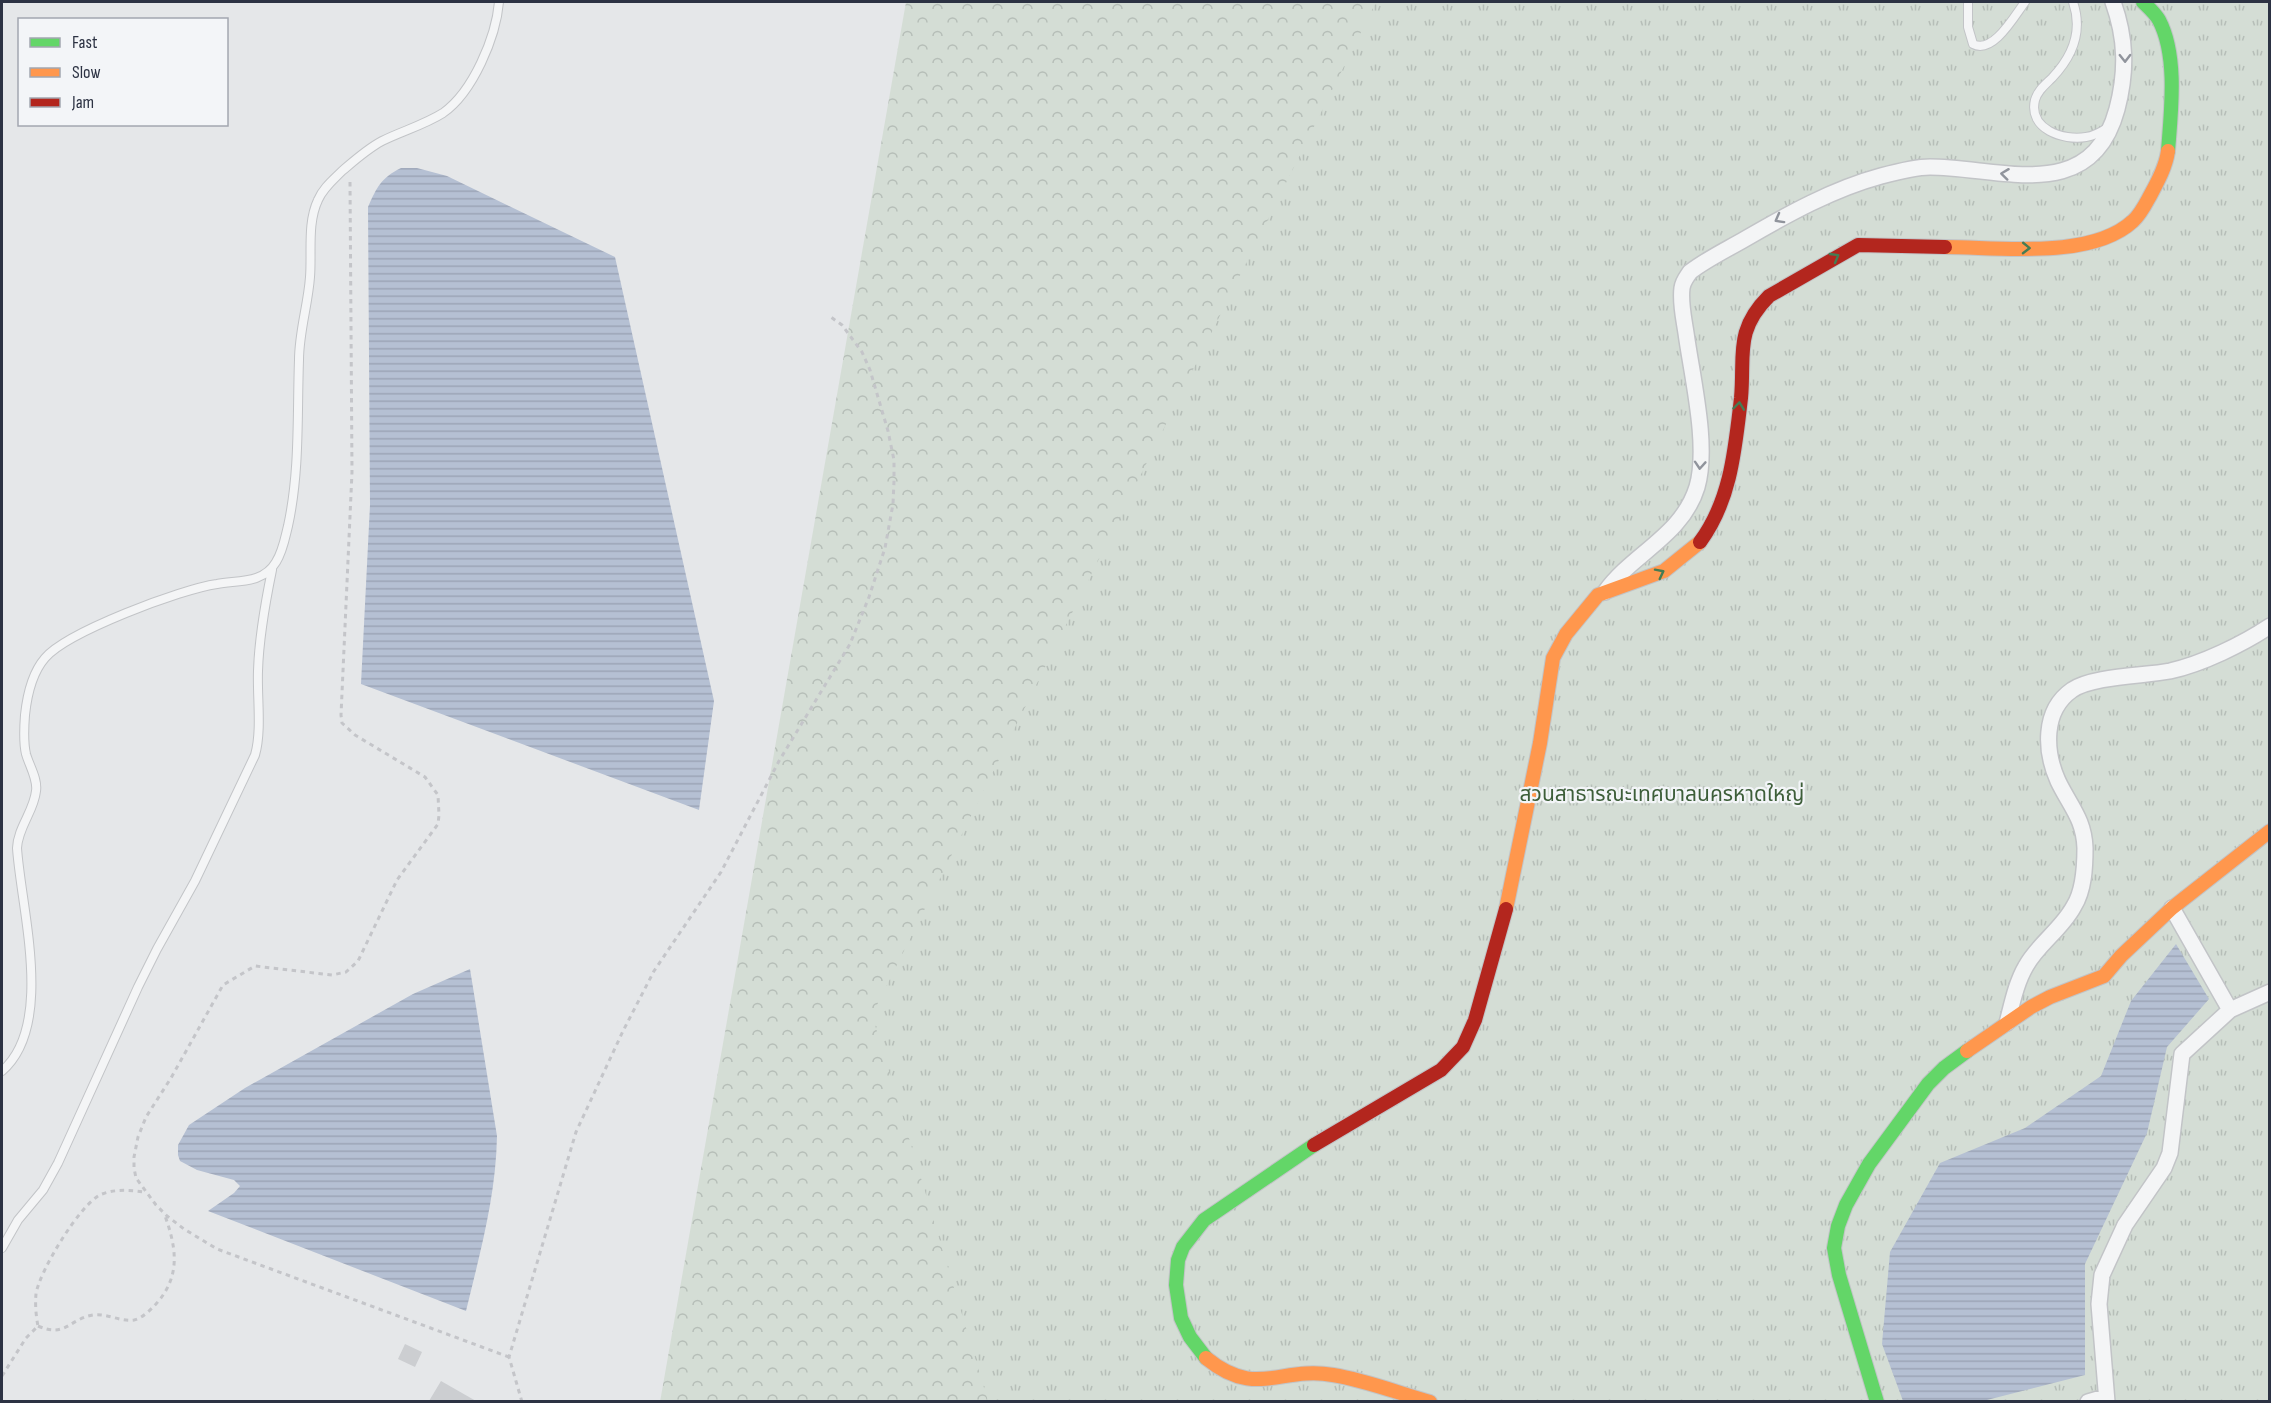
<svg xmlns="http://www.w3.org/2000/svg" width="2271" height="1403" viewBox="0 0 2271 1403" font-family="'Sofia Sans Condensed','Noto Sans Thai',sans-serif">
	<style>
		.forest { fill: url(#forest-crowns) }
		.park { fill: url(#park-tufts) }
		.water { fill: url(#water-rules) }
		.building { fill: #ccced1 }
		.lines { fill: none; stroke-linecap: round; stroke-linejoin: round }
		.lane-casing { stroke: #c2c4c7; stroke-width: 10 }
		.street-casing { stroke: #c2c4c7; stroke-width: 18 }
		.fast-casing { stroke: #c2c4c7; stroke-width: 16 }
		.slow-casing { stroke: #c2c4c7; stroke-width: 16 }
		.jam-casing { stroke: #c2c4c7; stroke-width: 16 }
		.path { stroke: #c4c5c9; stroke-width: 3; stroke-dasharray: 4.5 4.5; stroke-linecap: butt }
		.lane { stroke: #f4f5f6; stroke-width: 8 }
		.street { stroke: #f4f5f6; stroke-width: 15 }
		.fast { stroke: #63d668; stroke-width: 14 }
		.slow { stroke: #ff974d; stroke-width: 14 }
		.jam { stroke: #b3261e; stroke-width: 14 }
		.oneway { stroke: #90949c }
		.oneway2 { stroke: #457c54 }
		.labels { text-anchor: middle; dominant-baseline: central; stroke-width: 4.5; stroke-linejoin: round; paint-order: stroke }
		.park-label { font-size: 21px; fill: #3d5e39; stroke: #f3f5f8 }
	</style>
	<defs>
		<pattern id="forest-crowns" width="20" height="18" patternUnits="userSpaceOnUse" patternTransform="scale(1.5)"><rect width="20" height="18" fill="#d4ddd5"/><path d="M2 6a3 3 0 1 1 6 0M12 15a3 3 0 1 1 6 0" fill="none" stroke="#b6beb8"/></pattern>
		<pattern id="park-tufts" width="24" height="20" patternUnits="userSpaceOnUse" patternTransform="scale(1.5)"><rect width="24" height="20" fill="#d4ddd5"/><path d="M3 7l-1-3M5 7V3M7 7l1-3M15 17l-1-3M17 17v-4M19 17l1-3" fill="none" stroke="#b6beb8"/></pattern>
		<pattern id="water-rules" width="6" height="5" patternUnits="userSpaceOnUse" patternTransform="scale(1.5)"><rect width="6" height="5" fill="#b5c0d3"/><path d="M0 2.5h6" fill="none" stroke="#9ca5b6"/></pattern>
	</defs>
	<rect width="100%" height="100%" fill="#e5e7e9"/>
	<!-- forest -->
	<path class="forest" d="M906,2H2269V1401L660,1402Z"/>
	<!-- park -->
	<path class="park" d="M1376,2H2269V1401H988L872,1015Z"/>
	<!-- water -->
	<path class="water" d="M401,168H417L447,176L615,257L714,701L699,810L361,684L370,505L368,207C377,187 381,178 401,168Z
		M2176,944L2209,999L2167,1047L2147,1133L2085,1264V1375L1983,1401H1903L1882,1344L1890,1252L1940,1163L2025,1128L2101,1076L2131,1001Z
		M470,969L497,1136C496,1196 480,1253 466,1311L208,1211L234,1193L240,1186L234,1180L197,1170L180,1161L178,1155V1145L189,1125L245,1088L413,994Z"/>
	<!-- building -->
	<path class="building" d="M405,1344L422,1352L415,1367L398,1359Z
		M441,1381L476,1401H429Z"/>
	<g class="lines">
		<!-- lane casing -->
		<g class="lane-casing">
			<path id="lane" d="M1968,2V27L1973,44C1993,55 2015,15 2025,2
				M2073,2C2083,31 2073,56 2052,78C2045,85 2038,90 2035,100C2028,129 2063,141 2086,137C2093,136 2101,132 2107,128
				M2,1071C55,1025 21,909 17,848C18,827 34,811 36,791C38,779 29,765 26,754C23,741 24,728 25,715C27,696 32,673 45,658C67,632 181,589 217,584C238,580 263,584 276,562C283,551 285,538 288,526C300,471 297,415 299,360C299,332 308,305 310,277C312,253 307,223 318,200C323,188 333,180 342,171C355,160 367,149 382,141C402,131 424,125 443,113C473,92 496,37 499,2
				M2,1248L18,1220L43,1190L58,1163L138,987L157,949L195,881L255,755C262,731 257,697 258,671C259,637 265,604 272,570"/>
		</g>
		<!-- street casing -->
		<g class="street-casing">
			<path id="street" d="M1605,592C1633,553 1682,536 1697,487C1709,446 1692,377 1686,333C1684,319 1680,303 1682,288C1683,281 1686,278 1690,272C1707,259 1726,250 1745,239C1788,214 1833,189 1881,176C1896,172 1915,167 1930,167C2000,167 2091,206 2117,109C2127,71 2126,38 2113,2
				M2172,908L2230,1010
				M2007,1023C2012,1004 2016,983 2026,966C2038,944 2062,929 2074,906C2084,890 2085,867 2085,848C2084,819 2070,806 2058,781C2045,752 2042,711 2072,690C2093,676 2144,676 2170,671C2202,664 2243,644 2270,626
				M2088,1402L2105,1397
				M2107,1402L2099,1304L2102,1275L2125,1225L2164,1168L2170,1153L2182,1054L2230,1010L2270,992"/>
		</g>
		<!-- fast casing -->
		<g class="fast-casing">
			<path id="fast" d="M2143,2C2148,7 2155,13 2159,20C2178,56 2171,112 2168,151
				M1206,1358L1190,1337L1181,1318L1176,1285L1178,1260L1183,1247L1204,1220L1314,1145
				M1877,1402L1839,1275L1834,1248L1838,1226L1846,1205L1869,1164L1928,1084L1944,1068L1967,1051"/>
		</g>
		<!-- slow casing -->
		<g class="slow-casing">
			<path id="slow" d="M1945,247C1999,247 2091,260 2133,221C2141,214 2146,203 2151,194C2158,181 2166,166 2168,151
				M1506,909L1540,743L1553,658L1566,634L1598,595L1664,571L1700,542
				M1967,1051L2031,1007L2050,997L2104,976L2121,956L2172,908L2270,831
				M1206,1358C1256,1399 1280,1366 1333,1375C1365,1380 1398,1393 1430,1402"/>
		</g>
		<!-- jam casing -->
		<g class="jam-casing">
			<path id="jam" d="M1700,542C1731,500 1735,449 1741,398C1745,355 1734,331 1769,296L1858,245L1945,247
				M1314,1145L1441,1070L1463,1047L1475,1020L1506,909"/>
		</g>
		<!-- path -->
		<path class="path" d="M350,182L352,472L341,715L342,723L355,735L425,777L438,795L439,815L438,824L397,880L358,961L346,972L332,975L255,966L223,985L171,1078L146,1117L138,1137L134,1157V1168L136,1178L156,1205L167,1216L184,1229L217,1249L509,1357
			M38,1326C66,1338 69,1319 93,1315C107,1313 120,1322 134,1320C143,1318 150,1310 156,1304C182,1275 176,1246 164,1213
			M2,1376L26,1338L38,1326C36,1316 35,1304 36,1294C39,1272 81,1202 102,1194C115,1189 130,1190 144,1192
			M522,1402L509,1357L576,1132L623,1031L654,971L721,872L779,761L850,644L869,597L885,548L893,504L894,481V460L888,431L870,370L862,352L842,325L828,315"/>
		<!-- lane -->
		<use href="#lane" class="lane"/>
		<!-- street -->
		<use href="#street" class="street"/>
		<!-- fast -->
		<use href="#fast" class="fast"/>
		<!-- slow -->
		<use href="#slow" class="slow"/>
		<!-- jam -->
		<use href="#jam" class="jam"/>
	</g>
	<!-- one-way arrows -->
	<defs><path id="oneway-chevron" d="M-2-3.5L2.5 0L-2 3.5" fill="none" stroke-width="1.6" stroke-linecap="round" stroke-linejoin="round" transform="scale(1.5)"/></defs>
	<g class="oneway">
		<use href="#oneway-chevron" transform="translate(2125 58) rotate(89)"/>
		<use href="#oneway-chevron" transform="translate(2005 174) rotate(-173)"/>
		<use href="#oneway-chevron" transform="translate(1779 219) rotate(151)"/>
		<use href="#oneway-chevron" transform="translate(1700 465) rotate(94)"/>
	</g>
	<g class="oneway2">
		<use href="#oneway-chevron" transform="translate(2026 248) rotate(1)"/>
		<use href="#oneway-chevron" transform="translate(1835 257) rotate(-30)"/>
		<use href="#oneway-chevron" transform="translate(1739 406) rotate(-83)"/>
		<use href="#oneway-chevron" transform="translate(1660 573) rotate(-27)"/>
	</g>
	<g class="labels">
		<!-- park labels -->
		<g class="park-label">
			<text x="1662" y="794">สวนสาธารณะเทศบาลนครหาดใหญ่</text>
		</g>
	</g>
	<!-- border -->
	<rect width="2271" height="1403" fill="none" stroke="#2c3243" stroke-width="6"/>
	<!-- legend -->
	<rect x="18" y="18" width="210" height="108" fill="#f3f5f8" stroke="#a3a7b0" stroke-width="1.5"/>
	<rect x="30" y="38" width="30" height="9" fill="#63d668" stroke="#a3a7b0" stroke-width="1.5"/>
	<text x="72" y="48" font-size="18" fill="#2c3243">Fast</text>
	<rect x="30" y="68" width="30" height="9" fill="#ff974d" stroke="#a3a7b0" stroke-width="1.5"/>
	<text x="72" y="78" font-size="18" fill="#2c3243">Slow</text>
	<rect x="30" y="98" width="30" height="9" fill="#b3261e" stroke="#a3a7b0" stroke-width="1.5"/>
	<text x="72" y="108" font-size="18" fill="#2c3243">Jam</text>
</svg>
